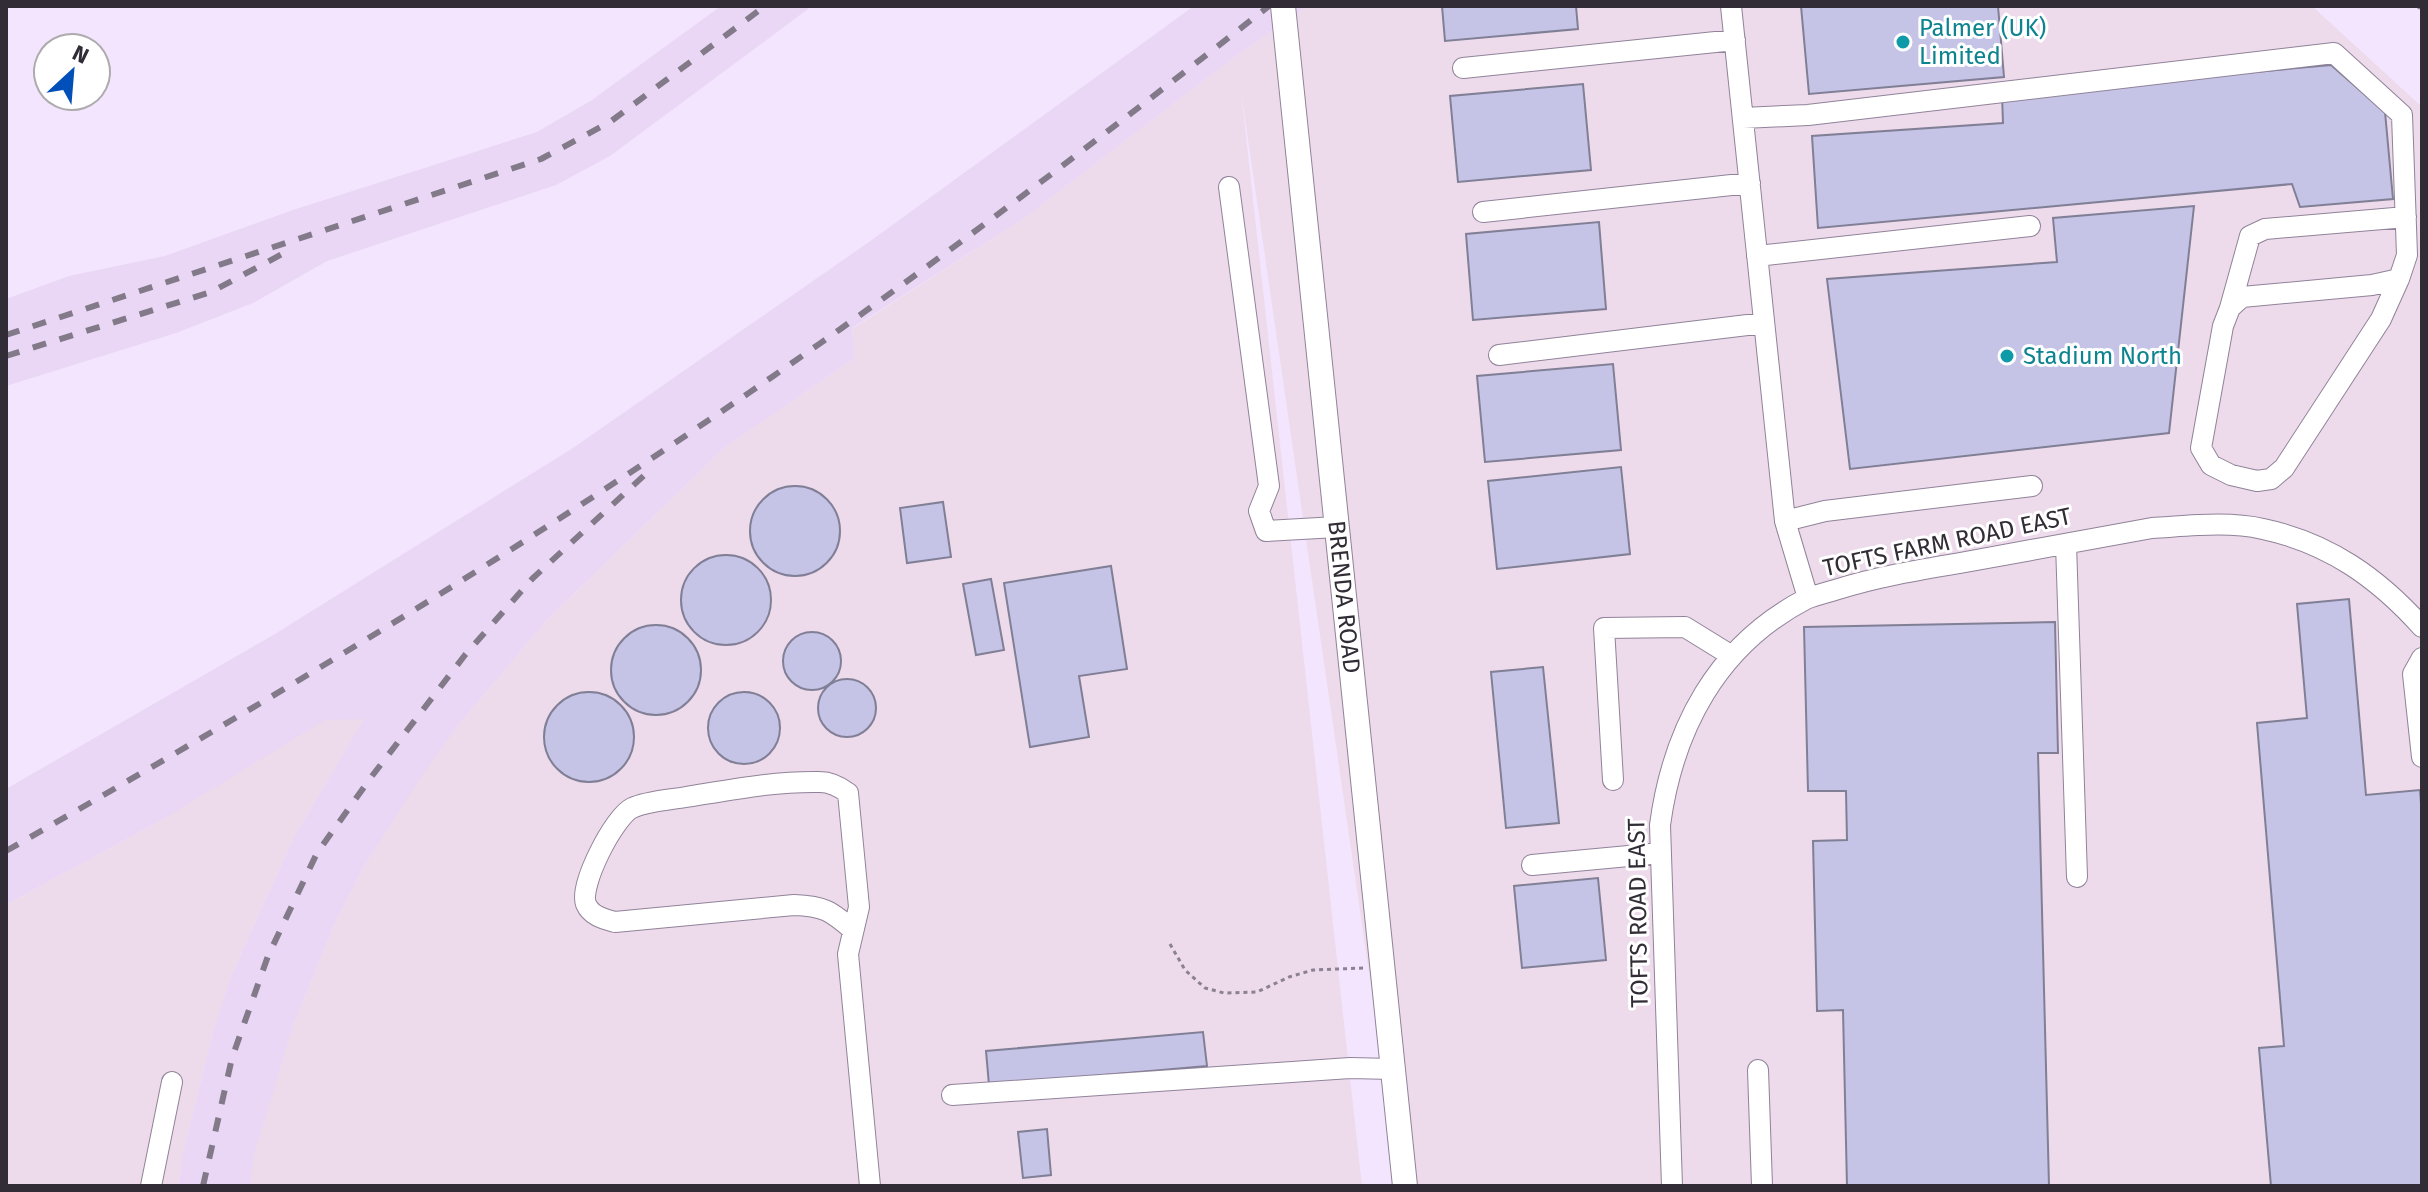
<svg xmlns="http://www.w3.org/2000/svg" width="2428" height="1192" viewBox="0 0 2428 1192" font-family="'Fira Sans',sans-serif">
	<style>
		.built { fill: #e9d7f5 }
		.industrial { fill: #eddaeb }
		.building { fill: #c6c4e6; stroke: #807f96; stroke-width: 2 }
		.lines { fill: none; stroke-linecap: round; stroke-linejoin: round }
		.minor-casing { stroke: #908399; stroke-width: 22 }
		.major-casing { stroke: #908399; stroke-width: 26 }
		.path { stroke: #8a8191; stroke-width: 3; stroke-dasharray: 4 4; stroke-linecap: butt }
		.minor { stroke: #fff; stroke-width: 20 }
		.major { stroke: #fff; stroke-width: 24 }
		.rail { stroke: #837a89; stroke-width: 6; stroke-dasharray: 14 14; stroke-linecap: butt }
		.culture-dot { fill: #0f9aa8; stroke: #fff; stroke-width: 3 }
		.labels { text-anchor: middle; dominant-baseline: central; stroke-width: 6; stroke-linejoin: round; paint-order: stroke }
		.culture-label { font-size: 24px; fill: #0d838f; stroke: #fff; text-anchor: start }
		.street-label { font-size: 24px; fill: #312c35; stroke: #fff }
	</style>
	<rect width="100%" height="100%" fill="#f3e5fd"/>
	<!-- built -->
	<path class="built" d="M721,6H812L610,156L556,185L327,261L253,303L176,333L6,386V299L69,276L165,256L293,210L537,132L592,100Z
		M1194,6H1308L1236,56L1023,219L852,328L855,358L725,447L546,621L457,727L363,868L335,923L294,1023L256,1151L250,1186H178L183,1153L212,1035L231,976L294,837L363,720L160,821L6,905V789L275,634L573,448L869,242Z"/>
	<!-- industrial -->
	<path class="industrial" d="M1308,6H2312L2422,107V1186H1400L1241,91L1362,1186H250L255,1151L294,1023L335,923L363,868L424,772L457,727L546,621L725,447L855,358L852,329L1023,219L1236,56Z
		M364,719L294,837L231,976L212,1035L183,1153L178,1186H6V905L160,821L325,720Z"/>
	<!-- building -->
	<path class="building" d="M1442,6H1576L1578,29L1445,41Z
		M1801,6H1998L2004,77L1809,94Z
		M2331,65L2385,112L2393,199L2300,207L2292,184L1818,228L1812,136L2003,123L2002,95Z
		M1583,84L1591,170L1458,182L1450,96Z
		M2194,206L2169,433L1850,469L1827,279L2057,262L2053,218Z
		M1599,222L1606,309L1473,320L1466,234Z
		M1613,364L1621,450L1485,462L1477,376Z
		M1621,467L1630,554L1497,569L1488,481Z
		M750 531a45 45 0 1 1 90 0a45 45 0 1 1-90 0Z
		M943,502L951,557L907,563L900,508Z
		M681 600a45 45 0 1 1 90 0a45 45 0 1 1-90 0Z
		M1111,566L1127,669L1079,676L1089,737L1030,747L1004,583Z
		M991,579L1004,650L976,655L963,584Z
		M2349,599L2366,795L2420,790L2422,818V1186H2271L2259,1048L2284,1046L2257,723L2307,718L2297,604Z
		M2055,622L2058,753H2038L2049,1186H1847L1843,1010L1817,1011L1813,841L1847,840L1846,791H1808L1804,627Z
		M611 670a45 45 0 1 1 90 0a45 45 0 1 1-90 0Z
		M783 661a29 29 0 1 1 58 0a29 29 0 1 1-58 0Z
		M1543,667L1559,823L1506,828L1491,672Z
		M818 708a29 29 0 1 1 58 0a29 29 0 1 1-58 0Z
		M544 737a45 45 0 1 1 90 0a45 45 0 1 1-90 0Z
		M708 728a36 36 0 1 1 72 0a36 36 0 1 1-72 0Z
		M1598,878L1606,960L1522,968L1514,886Z
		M1203,1032L1207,1066L989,1085L986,1051Z
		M1047,1129L1051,1175L1023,1178L1018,1132Z"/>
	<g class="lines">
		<!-- minor casing -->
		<g class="minor-casing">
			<path id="minor" d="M1731,6L1785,521L1808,598
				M1463,68L1735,40
				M1743,118L1808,115L2334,53L2402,115L2407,255L2399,279L2381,319L2284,468L2271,479L2257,481L2231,475L2211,465L2201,448L2223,326L2230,308L2242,297L2372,285L2399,279
				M1229,187L1269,486L1259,511L1266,531L1337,527
				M1483,212L1750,183
				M1757,256L2030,226
				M2230,308L2250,236L2265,229L2406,217
				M1499,355L1764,323
				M1785,521L1825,511L2032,486
				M2066,544L2077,877
				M2422,658L2413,674L2422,757
				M1613,780L1604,628L1685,627L1732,656
				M1532,865L1661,853
				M853,930C831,911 824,906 794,905L615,922C604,919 591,916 586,904C579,885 614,817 632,808C648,801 669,800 686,797C730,790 775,781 820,782C831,782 840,787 848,793L859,907L848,954L870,1186
				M1758,1070L1762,1186
				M952,1095L1350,1068L1393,1069
				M151,1186L172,1082
				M1672,1186L1660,825C1673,729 1717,645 1806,599C1815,595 1825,593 1835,590C1876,577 1918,570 1960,563C2024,551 2088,540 2152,528C2188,526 2228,521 2263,529C2329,543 2378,578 2422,627"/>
		</g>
		<!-- major casing -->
		<g class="major-casing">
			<g id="major">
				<path id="s1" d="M1283,6L1405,1186"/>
			</g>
		</g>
		<!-- path -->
		<path class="path" d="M2417,6L2422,10
			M1170,944L1185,970L1205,988L1224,993L1257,992L1289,977L1313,970L1363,968"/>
		<!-- minor -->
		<use href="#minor" class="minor"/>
		<!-- major -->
		<use href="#major" class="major"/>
		<!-- rail -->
		<path class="rail" d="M6,335L541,159L610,122L765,6
			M6,356L211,292L286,252
			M6,851C241,717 473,579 697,428C894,296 1083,152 1269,6
			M203,1186L232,1058L268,956L317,853L372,776L465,655L533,578L651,469"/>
	</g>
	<!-- markers -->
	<g class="culture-dot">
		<circle cx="1903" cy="42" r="8"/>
		<circle cx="2007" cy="356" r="8"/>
	</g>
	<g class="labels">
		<!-- culture labels -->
		<g class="culture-label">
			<text x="1919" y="28">Palmer (UK)<tspan x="1919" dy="28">Limited</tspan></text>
			<text x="2023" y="356">Stadium North</text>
		</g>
		<!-- street labels -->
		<g class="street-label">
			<text transform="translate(1947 542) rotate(-12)">TOFTS FARM ROAD EAST</text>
			<text stroke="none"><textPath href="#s1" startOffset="594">BRENDA ROAD</textPath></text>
			<text transform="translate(1638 913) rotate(-91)">TOFTS ROAD EAST</text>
		</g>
	</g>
	<!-- border -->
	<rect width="2428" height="1192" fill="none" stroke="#312c35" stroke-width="16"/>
	<!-- north arrow -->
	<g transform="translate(72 72) rotate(26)"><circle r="38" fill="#ffffff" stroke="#adabae" stroke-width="2"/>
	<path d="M0-6L14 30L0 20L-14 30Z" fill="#014fb8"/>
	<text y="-12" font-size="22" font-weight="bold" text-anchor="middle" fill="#312c35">N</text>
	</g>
</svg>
